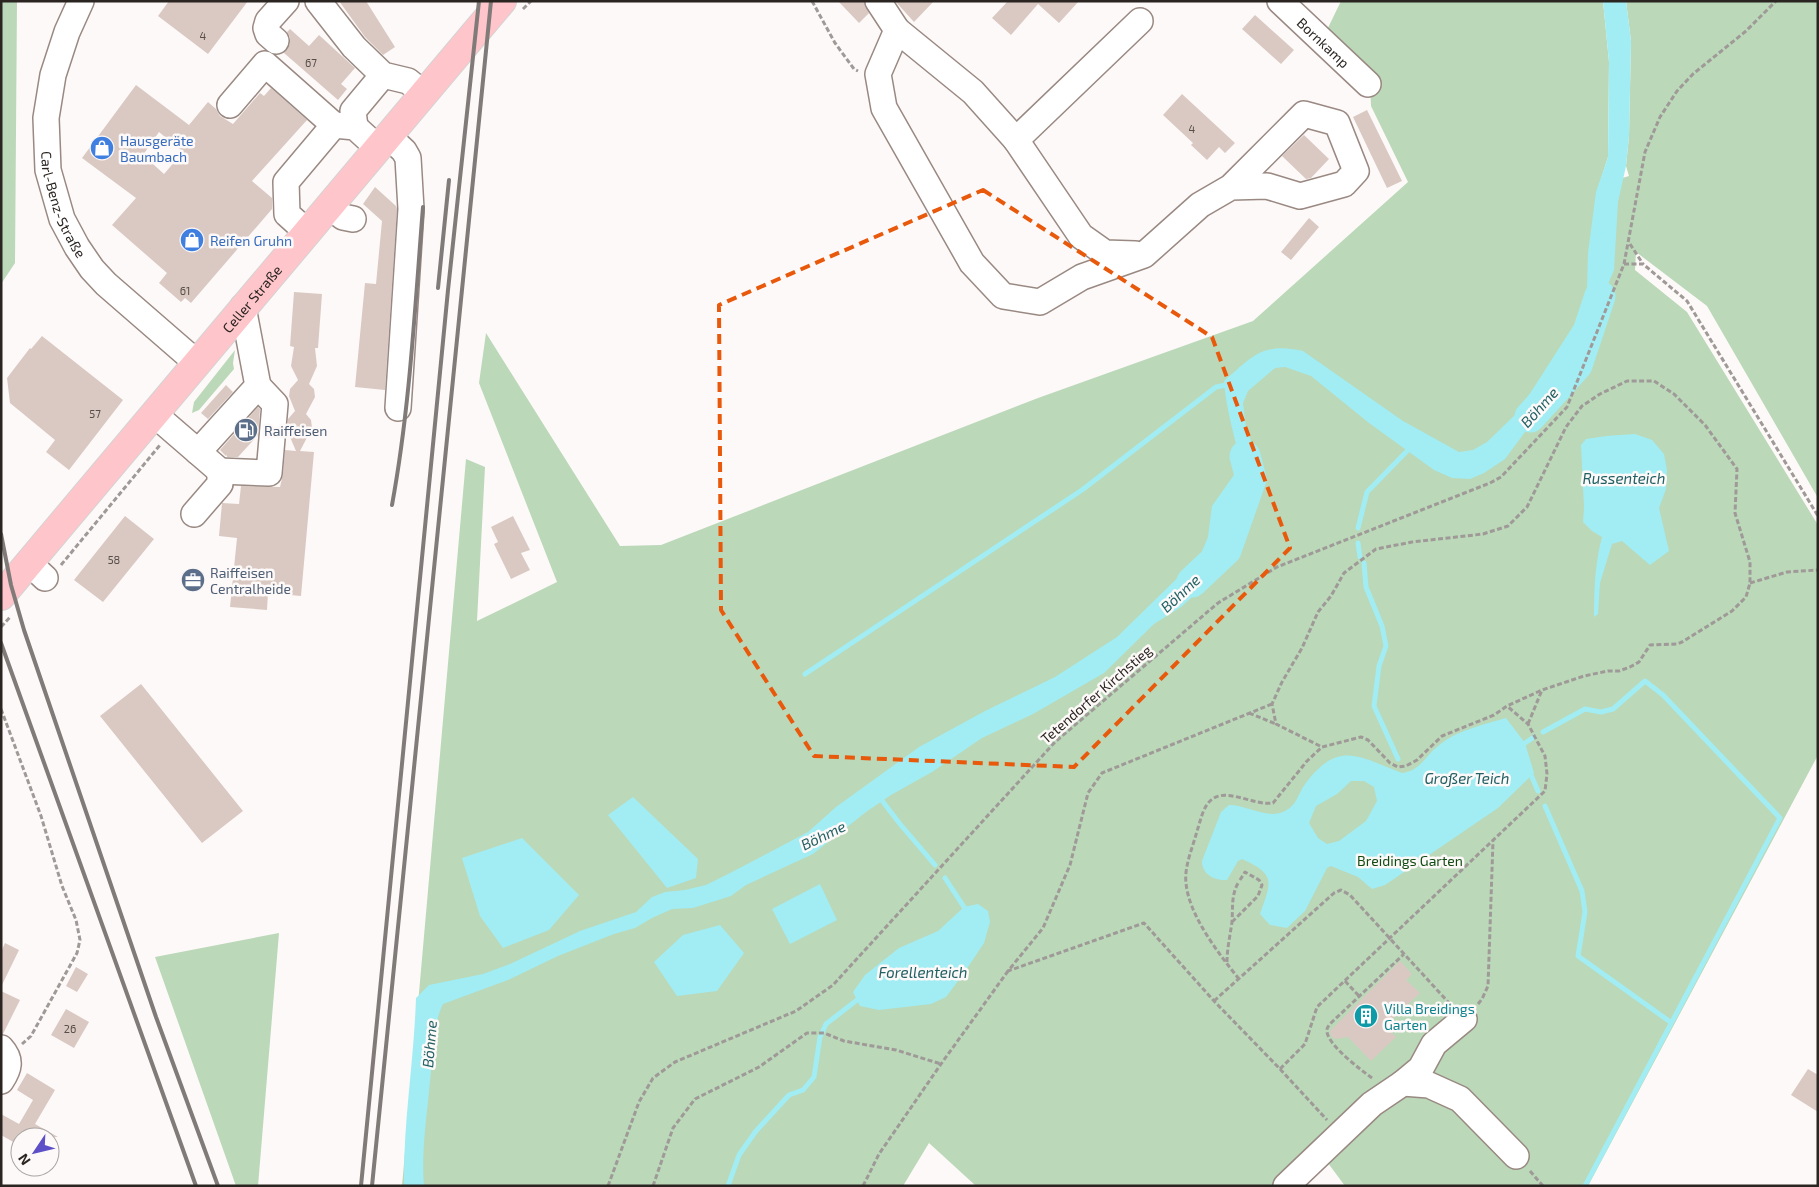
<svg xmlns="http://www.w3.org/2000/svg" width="1819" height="1187" viewBox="0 0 1819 1187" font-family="'Exo 2',sans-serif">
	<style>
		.green { fill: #bbd8b9 }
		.water { fill: #a1edf3; fill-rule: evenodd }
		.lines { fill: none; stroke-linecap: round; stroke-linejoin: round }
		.stream { stroke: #a1edf3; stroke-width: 5 }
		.river { stroke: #a1edf3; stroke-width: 31 }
		.building { fill: #dac9c2; fill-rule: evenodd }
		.minor-casing { stroke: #998982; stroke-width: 28 }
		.major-casing { stroke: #d5d3d3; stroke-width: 30 }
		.path { stroke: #9f9a98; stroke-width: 3; stroke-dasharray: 5 2.5; stroke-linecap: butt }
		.minor { stroke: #fff; stroke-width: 25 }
		.major { stroke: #fec5ca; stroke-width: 28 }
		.rail { stroke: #807b79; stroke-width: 4 }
		.marked { fill: none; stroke: #e8590c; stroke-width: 4; stroke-dasharray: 10 6; stroke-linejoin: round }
		.labels { text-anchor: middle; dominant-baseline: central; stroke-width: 5; stroke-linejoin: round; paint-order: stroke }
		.number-label { font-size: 11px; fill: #574e4a }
		.street-label { font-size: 14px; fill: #2b2522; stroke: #fdf9f8 }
		.shop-label { font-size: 14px; fill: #366cbe; stroke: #fdf9f8; text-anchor: start }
		.service-label { font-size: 14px; fill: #4e5e75; stroke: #fdf9f8; text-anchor: start }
		.park-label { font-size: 14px; fill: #114b12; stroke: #fdf9f8 }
		.culture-label { font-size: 14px; fill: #0d838f; stroke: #fdf9f8; text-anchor: start }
		.water-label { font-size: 15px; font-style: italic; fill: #216064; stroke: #fdf9f8 }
	</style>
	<rect width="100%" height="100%" fill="#fdf9f8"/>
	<!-- green -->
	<path class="green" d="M1,1H17L15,263L1,284Z
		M1341,1H1603L1609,62L1608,157L1599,185L1629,176L1626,166L1629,136L1631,41L1626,1H1818V498L1707,306L1636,252L1635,270L1687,312L1818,525V755L1588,1186H1345L1325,1159L1276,1186H976L929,1143L903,1186H402L466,459L485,467L477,621L557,582L479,383L486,333L620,546L661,545L1038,398L1253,321L1408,182L1371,106L1370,83L1326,32Z
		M235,350L233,363L234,369L199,410L192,413L194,402Z
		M279,933L258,1186H236L155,957Z"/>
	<!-- water -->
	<path class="water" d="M1603,1H1626L1631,41L1629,136L1626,166L1618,202L1614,270L1581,349L1566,370L1555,392L1505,459L1484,473L1470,479L1452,478L1434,470L1369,423L1311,376L1285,367L1275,368L1248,391L1243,403L1246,427L1254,450L1256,474L1250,488L1238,505L1221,558L1199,591L1181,607L1154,624L1104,673L1033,714L982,738L932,772L891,795L866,812L813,854L746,885L731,896L693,908L672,909L652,918L635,928L614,934L558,956L508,980L443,1004C432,1026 433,1057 430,1081C427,1116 421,1151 424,1186H404C403,1123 414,1061 416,998L429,985L483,974L510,964L580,931L636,912L652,897L665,892L685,890L706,885L730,873L808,832L836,807L919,747L985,711L1055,677L1117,637L1200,556L1208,537L1212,506L1241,465C1235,437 1226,410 1224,381C1253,356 1262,342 1303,351L1403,421L1459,452L1473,450L1487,442L1518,412L1579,317L1587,290L1588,253L1596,192L1608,157L1609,62Z
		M1635,434L1652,440L1664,454L1667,470L1666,489L1659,508L1669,551L1650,565L1622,541L1612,544L1600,583L1598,614L1594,617C1594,590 1595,563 1602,537L1592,531L1583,522L1584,508L1581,445L1586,439L1606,436Z
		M1506,718L1525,743L1534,773L1498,808L1385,885L1372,889L1358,877L1331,866L1327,868L1305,911L1287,928L1270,925L1260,914C1271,882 1277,875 1242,859L1238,861L1227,880C1214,881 1202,874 1202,861L1221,812L1229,805C1247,805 1268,820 1285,811C1297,805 1298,794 1305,784C1339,739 1359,757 1402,773C1420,771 1425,756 1438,746C1457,730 1483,725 1506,718ZM1351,781H1364L1374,787L1377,801L1366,821L1339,841L1327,844L1318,838L1309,823L1316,806L1337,794Z
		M633,797L698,859L696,878L667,888L608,815Z
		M522,838L579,895L549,930L503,948L480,916L462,858Z
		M820,884L837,920L790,944L772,909Z
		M978,904L988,911L990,922L984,943L964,973L946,997L931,1004L879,1010L860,1006L853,992L865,975L899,948L938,931L964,907Z
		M720,925L744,953L717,991L677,996L654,962L683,935Z"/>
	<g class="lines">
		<!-- stream -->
		<path class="stream" d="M1358,528L1367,492L1411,447
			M1358,543L1360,557
			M1364,563L1366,587L1382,626L1386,646L1379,666L1374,706L1398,759
			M805,674L1082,490L1216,387L1231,384
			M1543,732L1585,709L1601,712L1613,709L1645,681L1663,695L1780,818L1585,1186
			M1525,743L1534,737
			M1531,775L1538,791
			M880,798L900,824L935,865
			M1545,806L1582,891L1585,912L1578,956L1669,1021
			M945,878L964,907
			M728,1186L739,1155L756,1131L789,1095L803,1090L814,1077L820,1037L826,1024L857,1000"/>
		<!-- river -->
		<path class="river" d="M1530,417L1577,365L1600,296
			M1192,582L1226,550L1251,479L1245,456"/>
	</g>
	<!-- building -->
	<path class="building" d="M169,1H248L208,54L158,16Z
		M339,1H366L395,47L383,55L365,37Z
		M838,1H864L869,13L859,23Z
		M895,1H934L914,22Z
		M1008,1H1079L1059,23L1038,4L1011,35L992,18Z
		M1255,15L1294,50L1281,64L1242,29Z
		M290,29L309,46L319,35L355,68L341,84L347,89L338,100L284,53L290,44V37L287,32Z
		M136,85L189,125L208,102L216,109L220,116L233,124L260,93L264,96L271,88L307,120L252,181L272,198V209L191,303L185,298L181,302L159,283L167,273L112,225L136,198L82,158ZM159,132L183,152L164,174L143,155Z
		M1182,94L1235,143L1225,153L1219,147L1207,160L1191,145L1193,143L1163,115Z
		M1367,110L1402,181L1387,188L1353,117Z
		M1304,135L1329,159L1311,178L1306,179L1282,156Z
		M375,187L396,206L397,209L385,390L355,387L365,283L376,284L382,221L363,204Z
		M1309,218L1319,227L1291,260L1281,252Z
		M294,292L322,294L318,348H315L317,366L309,384L314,389L315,397L306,414L311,420L312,428L300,451L314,452L301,596L268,593L267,610L230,607L237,538L219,536L222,503L239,504L241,486L280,487L283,474L285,450L296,451L287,430L288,419L295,411L289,396L290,389L298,380L291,366L294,347L290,346Z
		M42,336L123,400L69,470L46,452L55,440L10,403L7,378L30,348L31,349Z
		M226,385L233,392L208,419L201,413Z
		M258,407L260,409L258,435L238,457H227V455L226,456L220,450Z
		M125,516L154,539L103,602L74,580Z
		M513,516L530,550L521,553L530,570L511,579L494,544L498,542L491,527Z
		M141,684L243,811L202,843L100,716Z
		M5,943L19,950L1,987V952Z
		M1400,961L1412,974L1406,980L1420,993L1385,1026L1396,1037L1371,1061L1348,1037L1336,1039L1331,1036L1330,1031Z
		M76,967L88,974L77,992L66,986Z
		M1,991L20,1000L3,1034H1Z
		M66,1009L89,1022L74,1048L51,1035Z
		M1808,1069L1818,1075V1112L1791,1095Z
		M27,1073L55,1090L35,1124L58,1137H18L15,1143L1,1135V1114L19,1124L33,1100L17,1090Z"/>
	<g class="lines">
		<!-- minor casing -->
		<g class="minor-casing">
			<g id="minor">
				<path id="s1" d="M81,1L67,32L53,75L46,118L48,170L62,219L77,247L92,269L106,284L197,363"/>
				<path d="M318,1L354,47L383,75L408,81L424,94"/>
				<path d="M878,1L897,30L878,74L884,108L972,263L1003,296L1040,302L1082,277L1144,255L1200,205L1231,187L1304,114L1337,123L1356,171L1344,184L1300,196L1267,186L1231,187"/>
				<path id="s2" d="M1280,1L1368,84"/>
				<path d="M897,30L973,92L1016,140L1081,236L1105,253L1135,254"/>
				<path d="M276,41L268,34L266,28L268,21L286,1"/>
				<path d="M230,105L265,64L334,125"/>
				<path d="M355,127L353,111L383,75"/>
				<path d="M388,136L404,151L408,158L411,209L398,408"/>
				<path d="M1016,140L1140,21"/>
				<path d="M329,206L343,217L353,219"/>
				<path d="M307,232L287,214L286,182L334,125L355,127L378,148"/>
				<path d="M154,414L198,452L258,386L243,307"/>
				<path d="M198,452L220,471L269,473L275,404L258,386"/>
				<path d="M194,514L220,484V471"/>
				<path d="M29,563L45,578"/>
				<path d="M1,1048C12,1060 9,1069 1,1081"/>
				<path d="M1403,1083L1429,1085L1460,1099L1516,1156"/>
				<path d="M1286,1186L1372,1104L1403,1083L1421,1068L1434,1044L1464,1019"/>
			</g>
		</g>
		<!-- major casing -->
		<g class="major-casing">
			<g id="major">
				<path id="s3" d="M1,596L502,1"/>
			</g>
		</g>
		<!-- path -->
		<path class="path" d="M812,1L835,43L854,69L858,71
			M523,9L531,1
			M1630,244L1643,264
			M1624,264H1643L1687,301L1818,516
			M61,565L160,445
			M1750,583L1787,572L1818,570
			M1,627L11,616
			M1272,704L1102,773L1088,793L1070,865L1043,928L1008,971L1144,923L1214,1001L1280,1069L1305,1044L1317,1007L1545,791L1547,774L1545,756L1528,724L1507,706
			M1,709L41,816L62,886L76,920L80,940L77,953L31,1036L22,1044
			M1249,713L1276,724
			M1528,724L1542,690
			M1232,922L1258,896L1262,885L1259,880L1245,872L1240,880
			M1227,962C1227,949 1230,936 1232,922C1233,908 1231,896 1238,883
			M1239,979C1219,954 1189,916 1186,883C1184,866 1193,847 1197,831C1201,820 1203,804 1214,798C1229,789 1256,806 1273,803L1307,761L1322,747L1361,737L1368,740L1390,763L1398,767L1406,766L1417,760L1442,736L1494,715L1507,706L1542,690L1584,676L1608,671H1619L1630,667L1639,662L1650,645L1677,644L1682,642L1732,611L1746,597L1750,583V562L1735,513L1737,469L1705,425L1674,394L1654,381H1627L1600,394L1582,406L1566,427L1527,507L1508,526L1483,534L1412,542L1376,549L1344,573L1331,596L1318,612L1302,648L1282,682L1272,704L1276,724L1322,747
			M1345,981L1359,996
			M1214,1001L1334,893L1341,890L1350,895L1450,1004
			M1478,1004L1482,999L1488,986L1493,841
			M1280,1069L1327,1120
			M1372,1078C1361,1070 1329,1046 1327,1032C1326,1028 1329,1025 1332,1022L1404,954
			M1530,1171L1543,1186
			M608,1186L639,1102L653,1078L675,1062L796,1011L833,985L1055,742L1218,603L1277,567L1490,483L1501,477L1567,407L1624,264L1645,152L1660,117L1677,91L1693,74L1746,31L1776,1
			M653,1186L673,1128L695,1099L759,1067L807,1033H824L844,1041L896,1050L941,1064
			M863,1186L879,1154L941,1064L1008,971"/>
		<!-- minor -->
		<use href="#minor" class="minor"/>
		<!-- major -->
		<use href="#major" class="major"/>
		<!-- rail -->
		<path class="rail" d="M438,288L449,180
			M392,505C410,407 415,306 423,207
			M1,534L11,585L24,630L156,1017L218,1186
			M1,643L196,1186
			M361,1186L448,290L479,1
			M372,1186L491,1"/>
	</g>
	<!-- marked area -->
	<path class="marked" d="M983,190L1212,337L1290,548L1074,767L814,756L721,610L719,305Z"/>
	<!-- icons -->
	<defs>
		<g id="shop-disc" transform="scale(1.25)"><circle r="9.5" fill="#3f7fe0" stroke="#fdf9f8"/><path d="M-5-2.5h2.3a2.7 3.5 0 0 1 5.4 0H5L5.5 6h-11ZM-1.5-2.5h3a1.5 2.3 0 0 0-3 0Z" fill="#fff"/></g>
		<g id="fuel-disc" transform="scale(1.25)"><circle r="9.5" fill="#5c6f8a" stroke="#fdf9f8"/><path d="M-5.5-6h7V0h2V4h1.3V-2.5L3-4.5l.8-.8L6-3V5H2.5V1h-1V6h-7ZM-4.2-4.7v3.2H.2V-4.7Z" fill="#fff"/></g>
		<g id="office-disc" transform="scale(1.25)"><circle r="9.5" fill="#5c6f8a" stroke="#fdf9f8"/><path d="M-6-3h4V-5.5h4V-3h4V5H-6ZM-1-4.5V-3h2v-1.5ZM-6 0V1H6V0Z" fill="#fff"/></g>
		<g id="building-disc" transform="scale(1.25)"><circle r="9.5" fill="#0f9aa8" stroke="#fdf9f8"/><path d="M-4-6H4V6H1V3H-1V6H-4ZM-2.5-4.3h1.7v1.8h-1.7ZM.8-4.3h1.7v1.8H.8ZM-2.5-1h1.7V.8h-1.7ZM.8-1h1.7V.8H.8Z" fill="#fff"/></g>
	</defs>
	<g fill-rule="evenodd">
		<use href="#shop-disc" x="102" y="148"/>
		<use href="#shop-disc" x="192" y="240"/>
		<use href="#fuel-disc" x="246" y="430"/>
		<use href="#office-disc" x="193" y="580"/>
		<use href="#building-disc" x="1366" y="1016"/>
	</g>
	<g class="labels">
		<!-- number labels -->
		<g class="number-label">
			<text x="203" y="35">4</text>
			<text x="311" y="62">67</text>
			<text x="1192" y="128">4</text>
			<text x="185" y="290">61</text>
			<text x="95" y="413">57</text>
			<text x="114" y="559">58</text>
			<text x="70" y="1028">26</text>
		</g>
		<!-- street labels -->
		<g class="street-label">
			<text stroke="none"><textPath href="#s2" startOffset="60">Bornkamp</textPath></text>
			<text stroke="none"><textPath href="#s1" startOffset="212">Carl-Benz-Straße</textPath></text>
			<text stroke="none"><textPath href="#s3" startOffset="389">Celler Straße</textPath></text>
			<text transform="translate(1096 694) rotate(-41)">Tetendorfer Kirchstieg</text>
		</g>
		<!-- shop labels -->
		<g class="shop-label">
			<text x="120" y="140">Hausgeräte<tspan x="120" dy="16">Baumbach</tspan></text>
			<text x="210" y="240">Reifen Gruhn</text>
		</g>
		<!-- service labels -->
		<g class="service-label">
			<text x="264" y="430">Raiffeisen</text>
			<text x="210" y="572">Raiffeisen<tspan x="210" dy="16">Centralheide</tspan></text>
		</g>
		<!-- park labels -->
		<g class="park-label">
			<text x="1410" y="860">Breidings Garten</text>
		</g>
		<!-- culture labels -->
		<g class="culture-label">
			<text x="1384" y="1008">Villa Breidings<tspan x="1384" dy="16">Garten</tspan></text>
		</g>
		<!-- water labels -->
		<g class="water-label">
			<text transform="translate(1539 407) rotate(-48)">Böhme</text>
			<text x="1624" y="478">Russenteich</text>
			<text transform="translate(1180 593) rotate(-43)">Böhme</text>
			<text x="1467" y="778">Großer Teich</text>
			<text transform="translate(823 835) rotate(-26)">Böhme</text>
			<text x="923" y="972">Forellenteich</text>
			<text transform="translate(429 1044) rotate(-85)">Böhme</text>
		</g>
	</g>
	<!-- border -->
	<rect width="1819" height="1187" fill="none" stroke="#2b2522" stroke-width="5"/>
	<!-- north arrow -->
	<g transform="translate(35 1152) rotate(235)"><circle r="24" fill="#fdf9f8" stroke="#a9a4a2"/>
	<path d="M0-4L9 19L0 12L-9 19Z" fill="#5c4fc7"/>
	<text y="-8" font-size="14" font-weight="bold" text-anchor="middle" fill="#2b2522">N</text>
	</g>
</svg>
